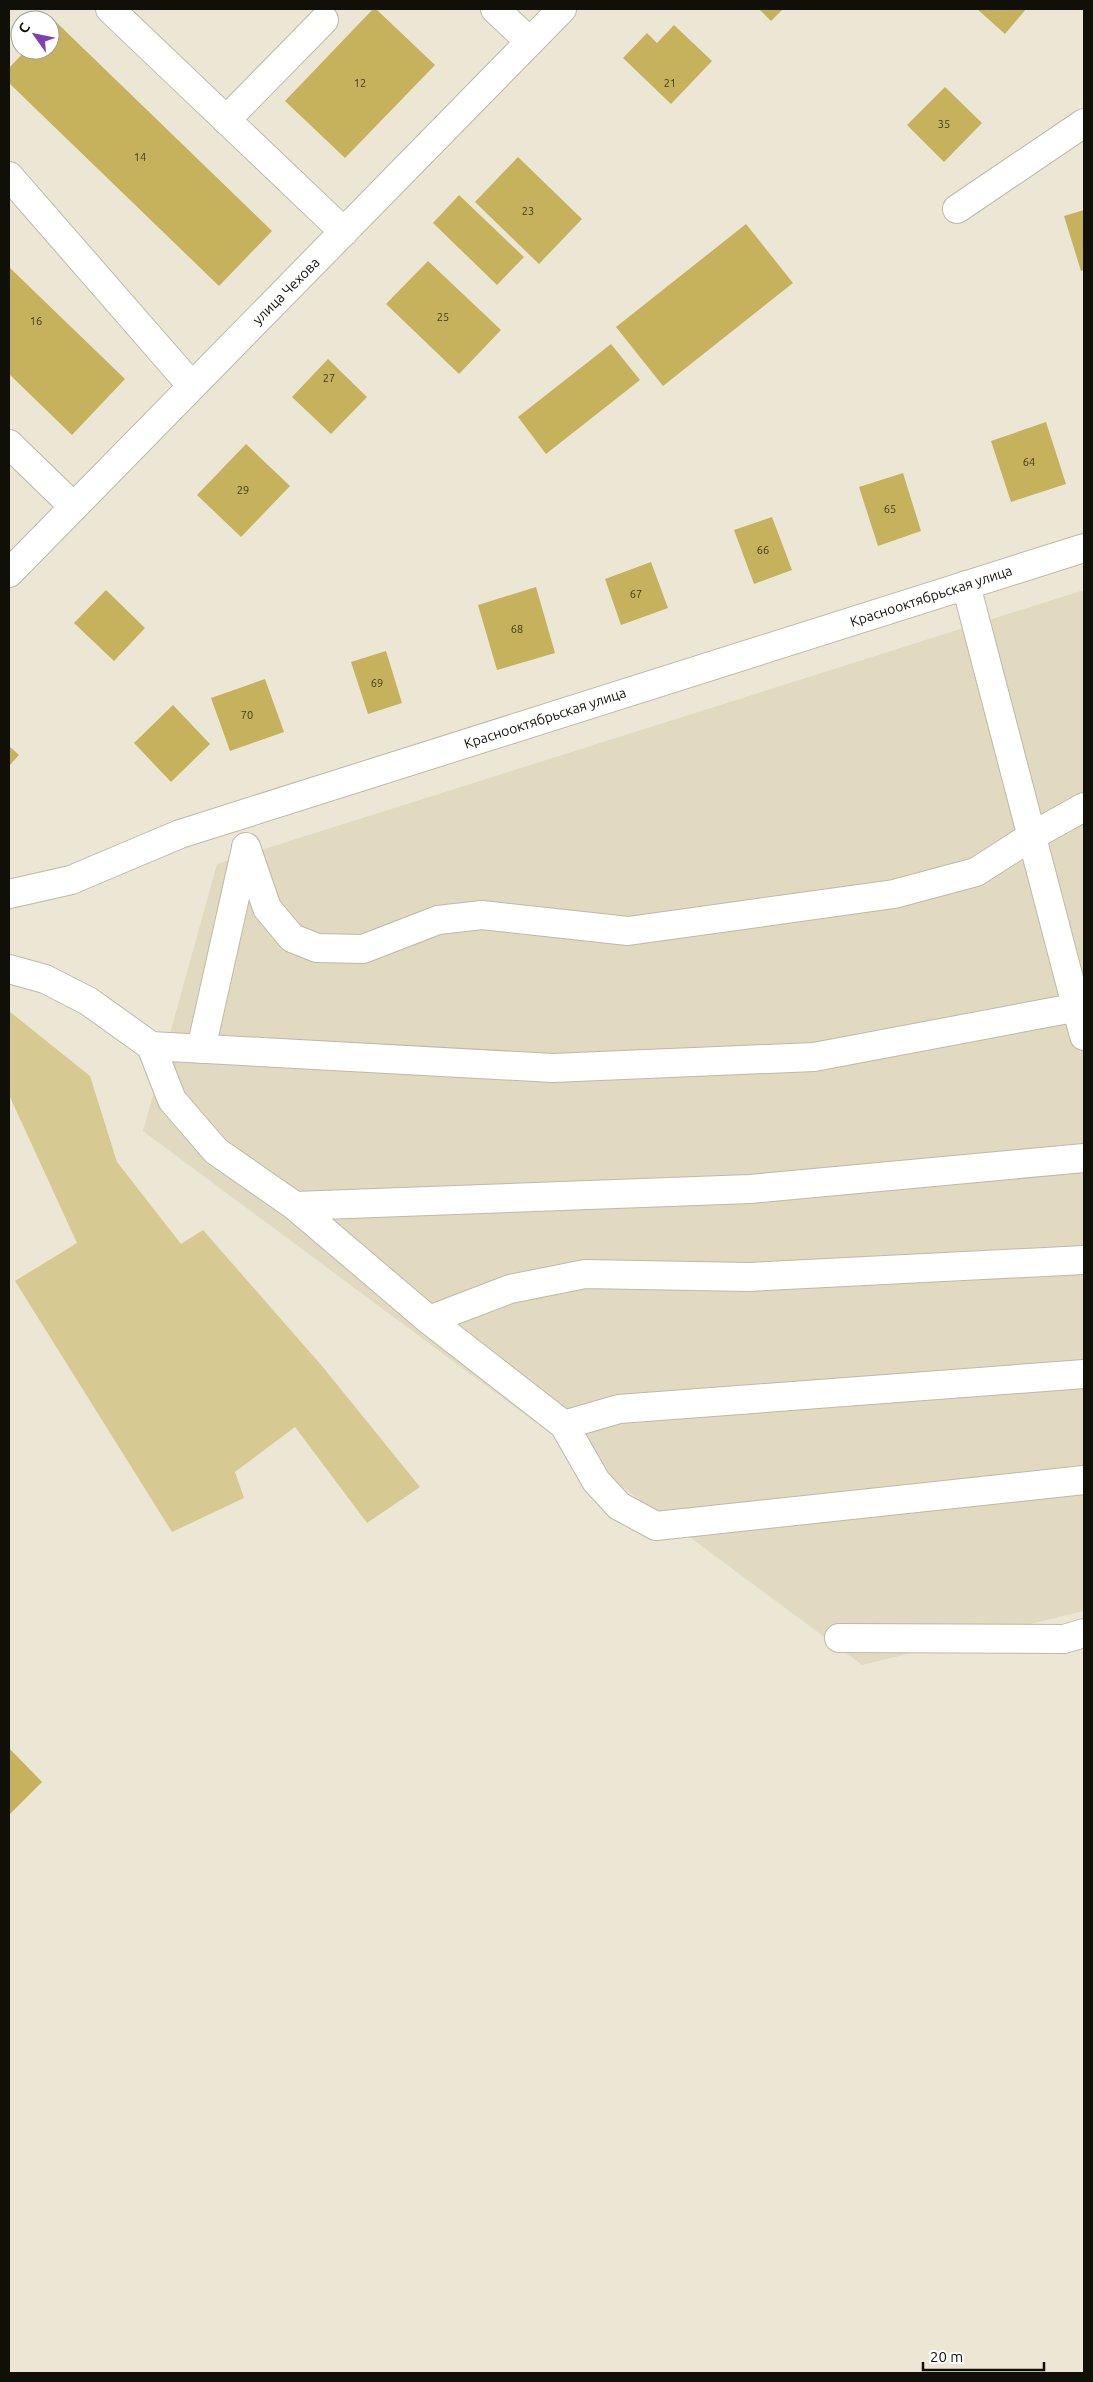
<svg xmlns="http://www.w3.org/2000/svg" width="1093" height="2382" viewBox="0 0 1093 2382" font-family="Ubuntu,sans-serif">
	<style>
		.built { fill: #e1dac0 }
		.green { fill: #d7c992 }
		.building { fill: #c6b15d }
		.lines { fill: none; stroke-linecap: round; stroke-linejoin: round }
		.minor-casing { stroke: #beb9a7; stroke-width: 30 }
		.minor { stroke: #fff; stroke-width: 28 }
		.labels { text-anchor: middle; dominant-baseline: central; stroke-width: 5; stroke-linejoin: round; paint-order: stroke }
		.number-label { font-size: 11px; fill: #3e381d }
		.street-label { font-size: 14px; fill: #100f08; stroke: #fff }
	</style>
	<rect width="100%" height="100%" fill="#ece7d4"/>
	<!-- built -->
	<path class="built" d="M1084,590V1611L862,1665L143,1131L217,864Z"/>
	<!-- green -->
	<path class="green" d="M9,1011L90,1076L117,1162L181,1244L203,1230L322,1366L420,1487L367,1523L295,1427L235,1472L244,1498L172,1532L15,1281L77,1243L9,1095Z"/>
	<!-- building -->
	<path class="building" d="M373,9H376L435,65L345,158L285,101Z
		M759,9H783L771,21Z
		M977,9H1026L1005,34Z
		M54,20L272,231L219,286L9,83V68L26,50H50V25Z
		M674,25L712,61L671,104L623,58L647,33L657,43Z
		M945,87L982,123L944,162L907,125Z
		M518,157L582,219L539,264L475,202Z
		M459,195L524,257L497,285L433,223Z
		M1084,210V270L1081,271L1064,216Z
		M746,224L793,283L663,386L616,327Z
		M428,261L501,330L459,374L386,304Z
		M9,267L125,379L72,435L9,374Z
		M611,344L640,380L546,454L518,417Z
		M328,359L367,397L331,434L292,397Z
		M1046,422L1066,484L1011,502L991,441Z
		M246,444L290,486L241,537L197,495Z
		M903,473L921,531L878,546L859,487Z
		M772,517L792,570L754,584L734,530Z
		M651,562L668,608L621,625L605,579Z
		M536,587L555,653L497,670L478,605Z
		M106,590L145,628L114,661L74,623Z
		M386,651L402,703L368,714L351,662Z
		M265,679L284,732L230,751L211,698Z
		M173,705L210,744L171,782L134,743Z
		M9,746L19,755L9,766Z
		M9,1748L42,1782L9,1815Z"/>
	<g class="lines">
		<!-- minor casing -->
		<g class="minor-casing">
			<path id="minor" d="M110,9L344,232
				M495,9L530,42
				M226,120L324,20
				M9,176L192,386
				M957,209L1084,123
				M9,444L74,507
				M9,573L562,9
				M966,585L1084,1036
				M246,847L267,908L292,938L317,948L363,949L438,920L482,915L628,931L894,894L976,872L1032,836L1084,807
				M9,894L71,880L180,834L1084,548
				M9,969L45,979L88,1001L151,1046L553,1068L814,1057L1084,1006
				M151,1046L172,1100L216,1151L295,1206L429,1320L564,1425L596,1481L619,1506L656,1526L1084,1480
				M201,1049L246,848
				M295,1206L750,1189L1084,1158
				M429,1320L510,1289L585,1274L748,1277L1084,1260
				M564,1425L619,1409L1084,1374
				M839,1638L1064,1639L1084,1633"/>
		</g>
		<!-- minor -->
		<use href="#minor" class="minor"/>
	</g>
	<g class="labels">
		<!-- number labels -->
		<g class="number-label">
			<text x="360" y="83">12</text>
			<text x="670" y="83">21</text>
			<text x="944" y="124">35</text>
			<text x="140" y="157">14</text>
			<text x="528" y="211">23</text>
			<text x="443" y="317">25</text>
			<text x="36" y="321">16</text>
			<text x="329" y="378">27</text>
			<text x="1029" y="462">64</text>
			<text x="243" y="490">29</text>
			<text x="890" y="509">65</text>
			<text x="763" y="550">66</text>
			<text x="636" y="594">67</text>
			<text x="517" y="629">68</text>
			<text x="377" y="683">69</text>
			<text x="247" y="715">70</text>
		</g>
		<!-- street labels -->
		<g class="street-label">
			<text transform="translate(286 291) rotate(-45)">улица Чехова</text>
			<text transform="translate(931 596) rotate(-18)">Краснооктябрьская улица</text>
			<text transform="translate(545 718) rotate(-18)">Краснооктябрьская улица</text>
		</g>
	</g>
	<!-- border -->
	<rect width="1093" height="2382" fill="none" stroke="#100f08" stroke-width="20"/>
	<!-- north arrow -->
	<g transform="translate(35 35) rotate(303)"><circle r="24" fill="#ffffff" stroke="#9f9f9c"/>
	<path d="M0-4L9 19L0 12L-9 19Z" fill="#8040b5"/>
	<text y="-8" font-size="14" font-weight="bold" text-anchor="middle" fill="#100f08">С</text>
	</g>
	<!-- scale -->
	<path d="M923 2362v8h121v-8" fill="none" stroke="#100f08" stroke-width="2.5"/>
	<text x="930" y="2362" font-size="15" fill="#100f08" stroke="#ffffff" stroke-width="4" paint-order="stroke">20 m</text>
</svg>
